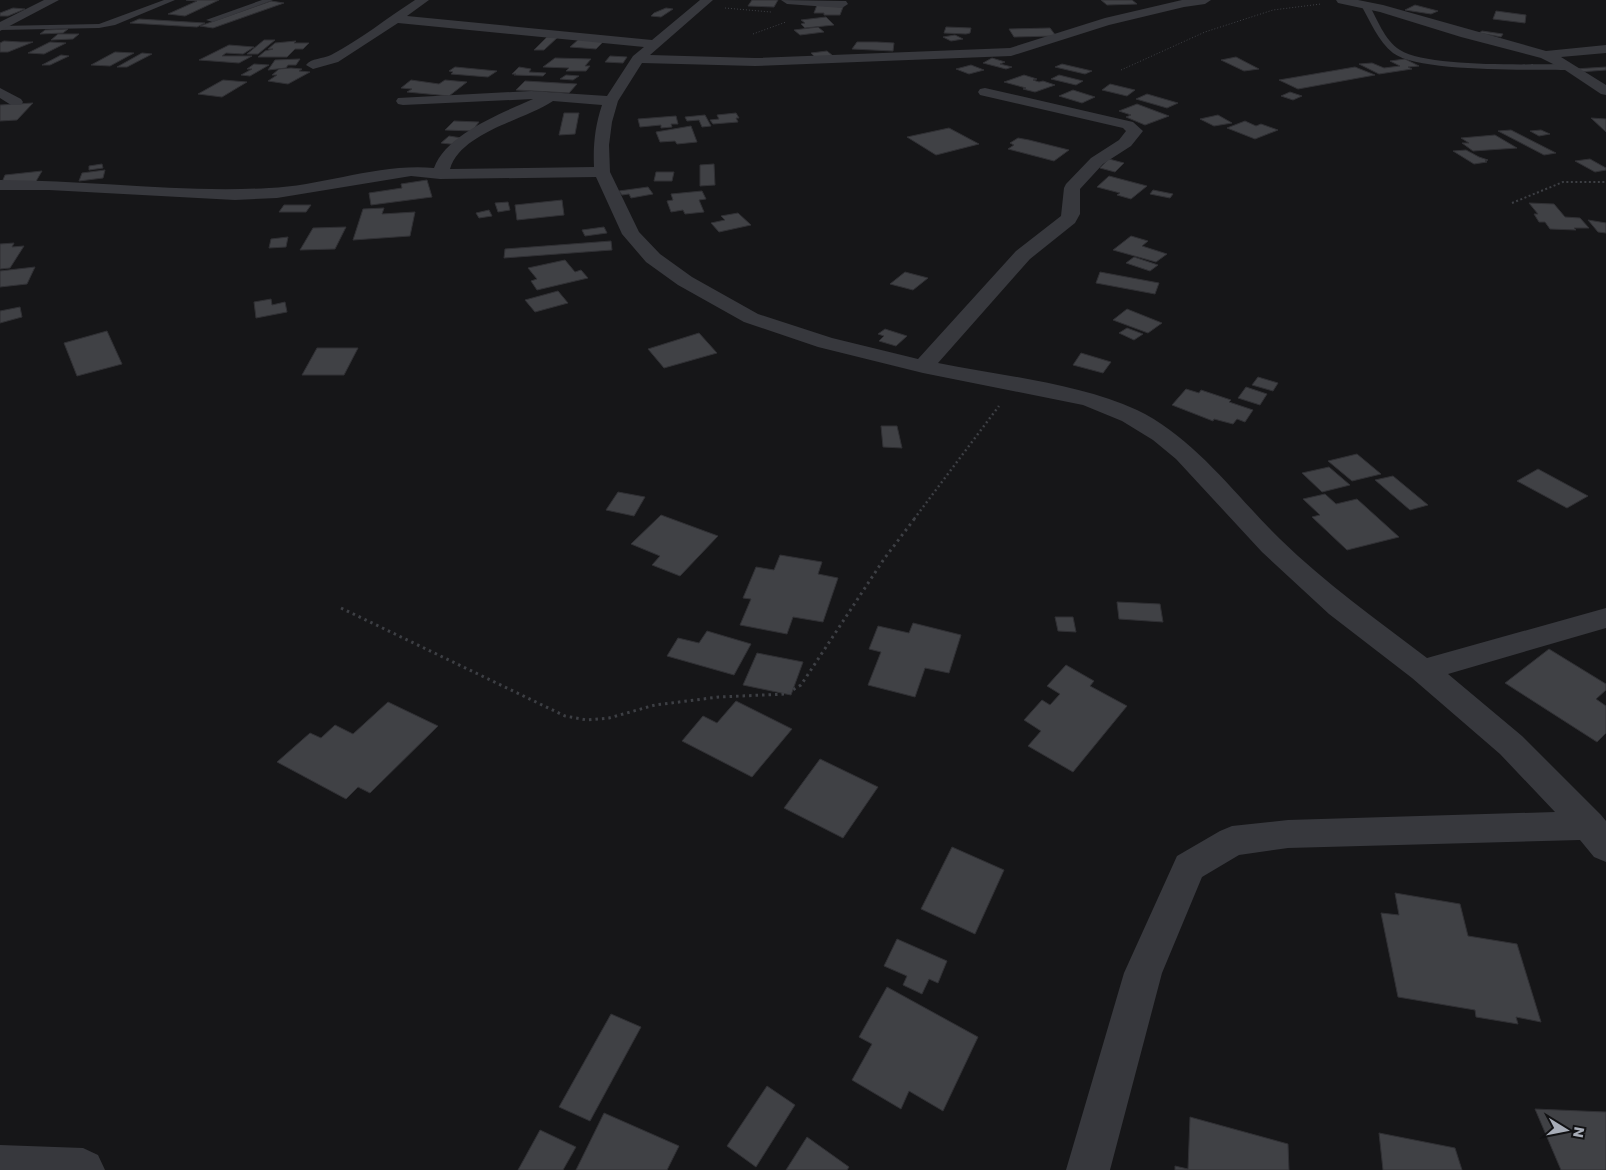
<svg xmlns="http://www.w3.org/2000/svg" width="1606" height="1170" viewBox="0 0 1606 1170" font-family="Poppins,sans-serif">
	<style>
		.building { fill: #404145; stroke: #303034 }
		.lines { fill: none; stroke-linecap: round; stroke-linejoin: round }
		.path-far3 { stroke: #3d3f44; stroke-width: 1; stroke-dasharray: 1 2; stroke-linecap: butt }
		.path-far2 { stroke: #3d3f44; stroke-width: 2; stroke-dasharray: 2 2.5; stroke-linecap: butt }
		.path-far1 { stroke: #3d3f44; stroke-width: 2.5; stroke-dasharray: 2 3; stroke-linecap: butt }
		.path { stroke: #3d3f44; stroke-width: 3; stroke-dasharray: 2.5 4; stroke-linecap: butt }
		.service { fill: #37383d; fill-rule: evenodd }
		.minor { fill: #37383d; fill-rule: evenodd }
	</style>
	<rect width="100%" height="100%" fill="#161618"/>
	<!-- building -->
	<path class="building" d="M186,0H219L185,16L168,14L197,1Z
		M752,0H778L774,7L748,6Z
		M1101,0H1132L1137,4L1107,5Z
		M271,1L284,3L213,28L200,26Z
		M817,5L843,7L840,15H824V13H814Z
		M1415,5L1438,11L1431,14L1405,10Z
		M13,8L25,9L8,16H0V13Z
		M666,8L673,9L661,17L651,16L654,13Z
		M1496,11L1526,15L1525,23L1493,19Z
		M826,17L834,25L805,28L801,24L805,23L801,20Z
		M139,19L205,23L197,27L130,23Z
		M818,27L824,32L800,35L794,30Z
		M946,27L971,28L970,33L966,34L944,33Z
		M1050,28L1056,36L1014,37L1009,29Z
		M68,29L63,33L40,34L45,30Z
		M1482,31L1503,34L1501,37L1479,33Z
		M58,34H79L73,39L51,40Z
		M955,35L963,39L951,41L943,37Z
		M547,37H558L544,50H534Z
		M579,39L604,41L596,49L570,47Z
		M264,40H275L258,54H247Z
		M4,41L21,42H33L8,52H0V43Z
		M296,41L294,43H309L303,49H295L287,57H258L265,51L273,49H268L275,43Z
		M50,42L66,43L44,54L28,53Z
		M857,42H877L894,43L893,51L852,49Z
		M229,45L254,47L243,54L226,53L222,56H252L239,63L199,60Z
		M827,51L833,56L816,58L811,53Z
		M115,52L134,53L110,66L91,65Z
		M142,53L152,54L127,67H117Z
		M61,55L69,56L50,65H42Z
		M610,56L627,57L623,63L605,62Z
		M1236,57L1259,69L1244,71L1221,60Z
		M555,58L591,59L585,66H590L586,71H566L569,68L543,67Z
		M992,58L1005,62L1000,64L1012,67L1006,69L983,63Z
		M300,59L296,65H288L286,68L268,70L275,60Z
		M1405,59L1419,66L1408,67L1412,69L1379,74L1359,64L1372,63L1384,68L1400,66L1390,61Z
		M254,64L269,65L250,76L241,75L252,69H247Z
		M1062,64L1092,71L1085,74L1055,67Z
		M971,65L984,70L969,74L956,69Z
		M455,67L497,71L488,77L451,74L453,72L449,71Z
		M519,67L531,69L529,72L546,73L543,76L514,75L516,74H512Z
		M1355,67L1375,75L1298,89L1279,80Z
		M1606,67V70L1580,72L1574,69Z
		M291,68L302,69L299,71L310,72L288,84L268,81L277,75H272L279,69Z
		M566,75L579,76L573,80L560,79Z
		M1024,75L1037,79L1033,80L1039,82L1043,81L1055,85L1035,92L1023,89L1026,88L1004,82Z
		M1059,75L1083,81L1076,85L1051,79Z
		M223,80L247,82L222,97L198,94Z
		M411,80L439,84L445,80L467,82L449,96L407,92L412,89L401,88Z
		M525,81L577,84L569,93L516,90Z
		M1110,84L1135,90L1127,96L1102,90Z
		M1073,90L1095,97L1082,103L1059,96Z
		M1290,92L1302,96L1293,100L1281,96Z
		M1147,94L1178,103L1167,108L1136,99Z
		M33,103L17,120L0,121V105Z
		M1137,104L1169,116L1145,125L1126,117L1131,115L1119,111Z
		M564,113H579L575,134L559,135Z
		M736,113L739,118H736L738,122L713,124L710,120L719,119L717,115Z
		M705,115L711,126L702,127L699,120L687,121L685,117Z
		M1218,115L1232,123L1214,126L1200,119Z
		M676,116L678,124H671L672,127L661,128V125L640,127L638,119Z
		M1591,118L1606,119V132Z
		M454,121L479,122L472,131L445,130Z
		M1245,121L1256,126L1261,124L1278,130L1255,139L1227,128Z
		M691,126L697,142L677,144L675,141L660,142L656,132Z
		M949,128L979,144L936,155L907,137Z
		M1511,130L1556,153L1544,155L1498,131Z
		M1541,130L1550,134L1539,136L1530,131Z
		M1495,135L1517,148L1473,151L1462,143H1469L1461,138Z
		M449,136L468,139L459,145L441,143Z
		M1018,138L1029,140L1069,150L1054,161L1008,149L1014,145L1010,143Z
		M1466,150L1479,157L1488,160L1485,161L1487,162L1474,164L1453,151Z
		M1109,159L1124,163L1115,172L1100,168Z
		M1590,159L1606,168V170L1595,172L1575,161Z
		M102,164L103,168L89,170V166Z
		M714,164L715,185L700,186V165Z
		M105,170L103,178L79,181L82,173Z
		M42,171L35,183L0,187L5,175Z
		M656,172H674L672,181H654Z
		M1109,176L1147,186L1131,199L1117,195L1120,193L1097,187Z
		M427,180L432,197L371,205L369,193L402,188L401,184Z
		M648,187L653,194L631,198L629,194L622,195L619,191Z
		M1153,190L1173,194L1170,198L1150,194Z
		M702,191L706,199L699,200L704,212L685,214L683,210L671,212L667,201L673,200L671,194Z
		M562,200L564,215L517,220L515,205Z
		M508,202L510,210L498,212L495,203Z
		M1529,203L1554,204L1565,217L1580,218L1589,228H1574L1576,230L1550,229L1545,222H1539L1534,214H1538Z
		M284,205H311L306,212H279Z
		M384,208L382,214L415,212L410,236L353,240L363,209Z
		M489,210L492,216L479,218L476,213Z
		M738,213L751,225L719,232L711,223L725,220L721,216Z
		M1588,220L1606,223V233L1598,232Z
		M346,227L335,249L300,250L313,228Z
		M604,227L607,233L585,236L582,230Z
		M1131,236L1148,241L1142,246L1167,254L1156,262L1113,250Z
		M288,237L286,247L269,248L271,239Z
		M611,241L612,250L504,258L505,249Z
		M14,243L12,247L24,246L10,268L0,269V244Z
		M1134,257L1158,265L1150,271L1126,263Z
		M565,260L575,272L581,270L588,278L537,290L531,281L537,279L528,268Z
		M35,267L27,284L0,287V271Z
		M905,272L928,278L913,290L890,284Z
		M1100,272L1159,283L1155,294L1096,283Z
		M558,291L568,303L535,312L525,300Z
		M271,299L272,305L285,302L287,312L256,318L254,302Z
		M20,307L22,317L0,323V311Z
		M1127,309L1162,323L1148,333L1113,320Z
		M1127,328L1143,334L1134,340L1119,333Z
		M885,329L907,336L896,346L879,341L884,336L878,334Z
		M107,331L122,364L77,376L64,343Z
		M699,333L717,353L664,368L648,349Z
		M317,348H358L344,375H302Z
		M1081,353L1111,362L1103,373L1073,365Z
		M1258,377L1278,383L1273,391L1252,385Z
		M1246,387L1267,394L1260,405L1238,398Z
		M1186,389L1199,393L1201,390L1231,400L1229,402L1253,410L1245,422L1237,419L1233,424L1214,419L1213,421L1172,405Z
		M881,426H897L902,448L883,447Z
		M1357,454L1381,474L1352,481L1328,461Z
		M1329,467L1350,485L1322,492L1302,473Z
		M1538,469L1588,496L1567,508L1517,481Z
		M1393,476L1428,505L1410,510L1375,480Z
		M618,492L645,497L634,516L606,510Z
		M1325,494L1336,504L1357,499L1399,537L1347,550L1312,517L1320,515L1303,499Z
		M661,515L718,536L680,576L652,565L660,556L631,544Z
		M780,555L822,562L818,574L838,578L823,622L793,617L787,634L740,625L751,599L743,598L756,567L774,570Z
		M1117,602L1160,604L1163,622L1119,619Z
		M1055,617H1073L1076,632L1058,631Z
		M913,623L961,635L949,673L925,668L915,697L868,685L881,652L869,649L878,626L909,633Z
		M707,631L751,644L734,675L667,656L678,638L699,643Z
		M1549,649L1606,684V690L1596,699L1606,706V733L1597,742L1505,683Z
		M757,653L803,662L791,695L743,685Z
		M1066,665L1094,681L1090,686L1127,706L1073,772L1028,746L1041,731L1024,720L1042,700L1050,705L1060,694L1047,686Z
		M736,701L792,729L752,777L682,741L703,716L717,723Z
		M388,702L438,726L370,793L358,787L346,799L277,762L310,733L321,738L335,725L353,734Z
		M820,759L878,787L843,838L784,808Z
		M952,847L1004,870L975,934L921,909Z
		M1395,893L1460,904L1468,936L1517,944L1541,1022L1516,1017L1518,1024L1476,1017L1475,1010L1398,997L1381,913L1399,915Z
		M897,939L947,961L938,983L929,979L922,994L903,985L907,976L884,966Z
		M887,987L978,1037L943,1111L909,1091L901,1109L852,1080L872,1044L859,1037Z
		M611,1014L641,1027L590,1121L559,1107Z
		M767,1086L795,1105L756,1167L727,1146Z
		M1535,1109L1606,1112V1170H1561Z
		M604,1113L679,1146L667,1170H576Z
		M1190,1117L1288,1144L1289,1170H1175V1166L1188,1169Z
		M540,1130L576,1147L563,1170H518Z
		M1379,1133L1455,1148L1462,1170H1383Z
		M807,1137L849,1167L847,1170H786Z"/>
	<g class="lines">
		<!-- path-far3 -->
		<path class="path-far3" d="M725,8L771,12
			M753,34L786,22
			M1121,70L1205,32L1273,10L1321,4"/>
		<!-- path-far2 -->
		<path class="path-far2" d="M1512,203L1563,182H1606"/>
		<!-- path-far1 -->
		<path class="path-far1" d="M914,519L999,406"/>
		<!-- path -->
		<path class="path" d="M341,608L565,716L587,720L609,718L655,705L719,697L786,694L801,685L884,559L915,518"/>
		<!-- service -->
		<path class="service" d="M164,0H175L115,25L99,28L0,30V26L99,24Z
			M262,0H273L213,22L206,20Z
			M1362,3H1368C1377,18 1384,40 1400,50C1428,68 1534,64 1570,64L1574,67L1570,70C1533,69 1420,73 1393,53C1378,41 1370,21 1361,5Z"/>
		<!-- minor -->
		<path class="minor" d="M44,0H59L0,31V22Z
			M415,0H429L407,16L652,40L700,0H713L650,55L755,58L1010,48L1105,18L1182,0H1211L1205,4L1184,7L1109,25L1011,56L755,66L642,63L618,101L612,122L609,145L610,172L639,232L660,254L692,277L758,314L832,338L918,359L1016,251L1061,216L1064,188L1066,184L1091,158L1119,140L1126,131L1123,128L980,95L978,92L980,89L985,88L1133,122L1143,131L1131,146L1103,164L1080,189V214L1075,223L1030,259L938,363C1003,376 1077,383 1137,410C1195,438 1235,495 1280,539C1325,583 1377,620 1427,658L1606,608V628L1448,674L1522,736L1601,815L1606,821V862L1594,857L1580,840L1288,848L1239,855L1202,877L1162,973L1110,1170H1066L1124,973L1177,856L1220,831L1232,826L1288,820L1555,812L1500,754L1412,678L1329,614L1262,552L1176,459L1153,440L1122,421L1083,405L923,373L818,347L744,322L678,285L646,262L622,234L596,177L440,179L411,176L277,198L235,200L49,190H0V180C90,180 179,193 269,188C324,186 378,163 434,168C446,134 502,113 533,99L403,105L398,104L396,101L398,98L531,91L607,96L633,56L644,47L398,23L338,62L313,69L306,65C311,58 323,59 331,55C360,40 387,18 415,0ZM553,101L602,105C595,126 593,145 594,167L450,169C461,132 525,120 553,101Z
			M781,0L846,1L848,4L842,8L787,4Z
			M1336,0H1358L1383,5L1546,51L1606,45V53L1561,57L1606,85V95L1601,94L1565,70L1541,58L1461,37L1380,12L1338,3Z
			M0,88L21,99L23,102L21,105H11L0,98Z
			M0,1145L83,1148L98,1155L105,1170H0Z"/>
	</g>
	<!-- north arrow -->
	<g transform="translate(1566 1130) rotate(100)" stroke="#111113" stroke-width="4" paint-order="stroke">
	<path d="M0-4L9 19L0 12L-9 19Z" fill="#a8adb8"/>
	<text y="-8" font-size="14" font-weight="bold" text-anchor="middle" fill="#a8adb8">N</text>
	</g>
</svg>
